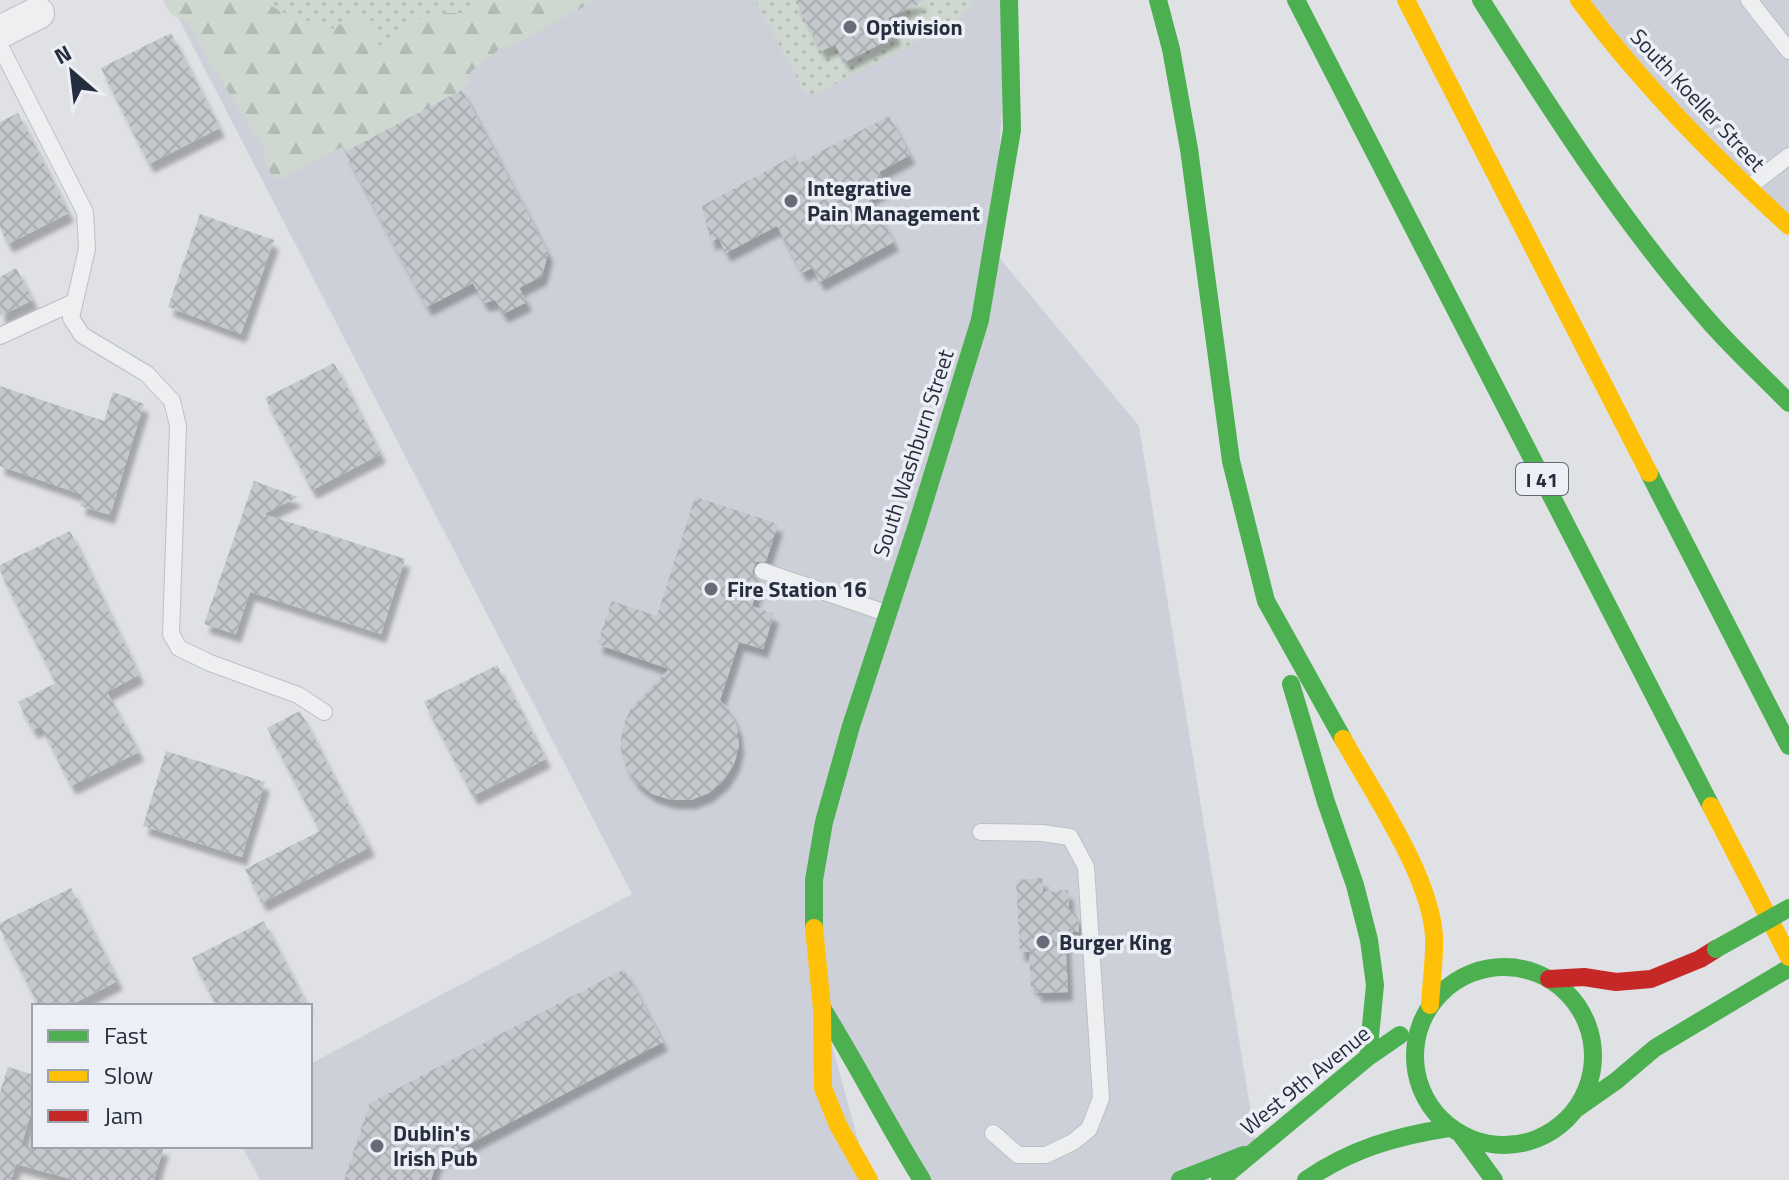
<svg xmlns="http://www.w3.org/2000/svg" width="1789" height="1180" viewBox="0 0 1789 1180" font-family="'Titillium Web',sans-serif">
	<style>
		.built { fill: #cdd0d8 }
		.grass { fill: url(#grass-dots) }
		.forest { fill: url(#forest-firs) }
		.building { fill: url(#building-cross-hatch); filter: url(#shadow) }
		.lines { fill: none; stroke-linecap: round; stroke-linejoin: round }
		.lane-casing { stroke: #bdbfc3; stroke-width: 18 }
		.street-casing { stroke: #bdbfc3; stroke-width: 34 }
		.lane { stroke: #eeeff1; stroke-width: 16 }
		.street { stroke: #eeeff1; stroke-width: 32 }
		.fast { stroke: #4caf50; stroke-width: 18 }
		.slow { stroke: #ffc107; stroke-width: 18 }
		.jam { stroke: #c62828; stroke-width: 18 }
		.fast-bridge { stroke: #4caf50; stroke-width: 18 }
		.poi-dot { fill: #676c78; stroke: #eceff5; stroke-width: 3 }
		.labels { text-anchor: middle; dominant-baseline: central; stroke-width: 7; stroke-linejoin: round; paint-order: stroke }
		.shield { fill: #eceff5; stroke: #616775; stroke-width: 2 }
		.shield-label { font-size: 20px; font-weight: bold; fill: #262d3e }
		.poi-label { font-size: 22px; font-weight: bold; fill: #262d3e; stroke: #eceff5; text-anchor: start }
		.street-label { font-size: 22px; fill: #262d3e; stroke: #eceff5 }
	</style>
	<defs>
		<pattern id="grass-dots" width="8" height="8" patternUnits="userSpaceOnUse" patternTransform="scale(2)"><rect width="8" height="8" fill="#ced8d0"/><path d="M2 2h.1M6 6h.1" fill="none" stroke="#b1bab4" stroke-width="1.8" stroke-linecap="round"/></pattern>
		<pattern id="forest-firs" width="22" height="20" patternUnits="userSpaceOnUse" patternTransform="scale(2)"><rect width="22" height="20" fill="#ced8d0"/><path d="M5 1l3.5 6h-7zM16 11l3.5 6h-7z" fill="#b1bab4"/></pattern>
		<pattern id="building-cross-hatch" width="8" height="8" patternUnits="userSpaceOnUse" patternTransform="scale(2)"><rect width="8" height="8" fill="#c5c8cc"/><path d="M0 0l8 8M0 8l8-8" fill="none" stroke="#a9acb0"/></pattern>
		<filter id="shadow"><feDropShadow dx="5" dy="9" stdDeviation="2" flood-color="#0004"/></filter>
	</defs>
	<rect width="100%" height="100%" fill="#dfe1e5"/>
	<!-- built -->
	<path class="built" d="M169,0H1009L993,250L1139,426L1257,1150L1180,1180H922L822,1009L869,1180H260L242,1146H310V1064L632,894Z
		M1579,0H1789V226Z"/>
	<!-- grass -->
	<path class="grass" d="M260,0H487L470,13H437L409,23L378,47L284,13Z
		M755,0H795L835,43L845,62L896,36L887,18L897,0H973V6L952,23L814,95L805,93Z"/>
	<!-- forest -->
	<path class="forest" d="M165,0H260L284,13L334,29L353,14L373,21L378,47L409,23L437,13H470L487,0H596L511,46L501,48L470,72V81L462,90L345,152L342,147L280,180C267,174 265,163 264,149L202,49L189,23L172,15L163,2Z"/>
	<!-- building -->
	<path class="building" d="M795,0H924L888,18L896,36L845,62L835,45L821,51Z
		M171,33L220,128L149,164L101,68Z
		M462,90L548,253L542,276L519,288L527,302L503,314L495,300L484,303L473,283L427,307L345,152Z
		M18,113L69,213L8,244L0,228V122Z
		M889,116L910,155L879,172L887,187L869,197L894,242L820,282L812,268L802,273L777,226L726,253L718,238L711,242L702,206L795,155L799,163Z
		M200,214L274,240L241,334L168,307Z
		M16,268L33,300L0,316V277Z
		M334,363L381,454L312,490L265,398Z
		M0,386L104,421L113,392L144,404L110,515L80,506L83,495L0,466Z
		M254,481L298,497L264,514L405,559L381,634L250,592L236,634L204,624Z
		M695,497L778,524L766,561L756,562L752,572L760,581L752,606L774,614L763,649L739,642L720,700L729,710L737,727L739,746L734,764L724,780L709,793L691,800H671L652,794L636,782L625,765L620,746L623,726L631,708L669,669L597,644L612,601L657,616Z
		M70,531L139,675L107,692L139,752L71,786L41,726L33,730L18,702L56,683L0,571V565Z
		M497,665L546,759L473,796L424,702Z
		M300,711L370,847L262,903L245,869L320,831L267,728Z
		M166,751L265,782L242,857L143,826Z
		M1042,878L1043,892L1068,890L1069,908L1078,918L1079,932H1065L1068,992L1037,993L1036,987H1031L1029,952H1020L1016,880Z
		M71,888L118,981L69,1006H39L0,929V923Z
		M264,921L307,1006H217L192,958Z
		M624,969L663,1042L437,1161L431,1180H344L370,1103Z
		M8,1067L34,1075V1104L21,1146H164L154,1180H74L16,1164L11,1180H0V1092Z"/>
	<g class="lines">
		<!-- lane casing -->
		<g class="lane-casing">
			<path id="lane" d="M1749,0L1789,51
				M0,46L85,212L87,249L71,318L82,335L147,374L172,401L178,426L171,634L179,648L210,663L298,695L324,712
				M1749,187L1789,156
				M0,336L74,302
				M763,571L886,613
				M981,832L1042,833L1070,837L1086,867L1101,1098L1089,1129L1073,1142L1046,1155H1018L993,1133"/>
		</g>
		<!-- street casing -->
		<g class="street-casing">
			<path id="street" d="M0,32L38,13"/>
		</g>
		<!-- lane -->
		<use href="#lane" class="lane"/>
		<!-- street -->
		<use href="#street" class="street"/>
		<!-- fast -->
		<path class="fast" d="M1158,0L1171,49L1189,149L1231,461L1266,601L1343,739
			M1296,0L1711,806
			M1481,0C1551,110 1622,222 1708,320C1733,349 1762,375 1789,403
			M1649,473L1789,746
			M1291,684L1326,802L1355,885L1369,940L1375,985L1368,1057
			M814,928V880L824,822L851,726L917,525L980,320L1012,130L1009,0
			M1415 1056a89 89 0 1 1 178 0a89 89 0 1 1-178 0Z
			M822,1008C857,1064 887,1124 922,1180
			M1576,1109L1616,1081L1655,1048L1789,968
			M1462,1136L1494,1180
			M1180,1180L1244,1155
			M1220,1180L1368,1057L1400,1035
			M1306,1180C1351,1149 1396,1136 1449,1128"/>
		<!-- slow -->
		<path class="slow" d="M1406,0L1649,473
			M1579,0C1641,84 1713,156 1789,226
			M1343,739C1373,793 1430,875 1434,936C1435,959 1431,983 1430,1005
			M1711,806L1789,957
			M814,928L822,1008L823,1088L838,1125L869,1180"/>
		<!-- jam -->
		<path class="jam" d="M1549,979L1584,977L1616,982L1651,979L1700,959L1716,949"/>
		<!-- fast-bridge -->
		<path class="fast-bridge" d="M1716,949L1789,908"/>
	</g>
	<!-- markers -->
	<g class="poi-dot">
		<circle cx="850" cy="27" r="8"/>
		<circle cx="791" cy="201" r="8"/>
		<circle cx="711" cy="589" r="8"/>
		<circle cx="1043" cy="942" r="8"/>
		<circle cx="377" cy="1146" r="8"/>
	</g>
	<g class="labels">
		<!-- shield labels -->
		<rect class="shield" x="1516" y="463" width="52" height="32" rx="6"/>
		<g class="shield-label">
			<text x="1542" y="479">I 41</text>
		</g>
		<!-- poi labels -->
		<g class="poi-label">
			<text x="866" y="27">Optivision</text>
			<text x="807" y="188">Integrative<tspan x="807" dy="25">Pain Management</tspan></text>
			<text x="727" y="589">Fire Station 16</text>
			<text x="1059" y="942">Burger King</text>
			<text x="393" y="1133">Dublin's<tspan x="393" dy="25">Irish Pub</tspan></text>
		</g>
		<!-- street labels -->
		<g class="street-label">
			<text transform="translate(1698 100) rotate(47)">South Koeller Street</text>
			<text transform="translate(913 453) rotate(-72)">South Washburn Street</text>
			<text transform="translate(1305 1080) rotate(-39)">West 9th Avenue</text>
		</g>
	</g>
	<!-- legend -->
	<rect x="32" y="1004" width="280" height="144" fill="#eceff5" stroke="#9da1ac" stroke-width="2"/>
	<rect x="48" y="1030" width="40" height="12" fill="#4caf50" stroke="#9da1ac" stroke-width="2"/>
	<text x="104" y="1044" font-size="24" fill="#262d3e">Fast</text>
	<rect x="48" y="1070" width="40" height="12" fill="#ffc107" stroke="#9da1ac" stroke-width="2"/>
	<text x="104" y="1084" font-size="24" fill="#262d3e">Slow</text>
	<rect x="48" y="1110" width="40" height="12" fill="#c62828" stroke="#9da1ac" stroke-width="2"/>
	<text x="104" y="1124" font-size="24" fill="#262d3e">Jam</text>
	<!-- north arrow -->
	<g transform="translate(72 72) rotate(332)" stroke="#eceff5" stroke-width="6" paint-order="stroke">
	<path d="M0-6L14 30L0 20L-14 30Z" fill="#262d3e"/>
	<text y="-12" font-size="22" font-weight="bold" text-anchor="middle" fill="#262d3e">N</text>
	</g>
</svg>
